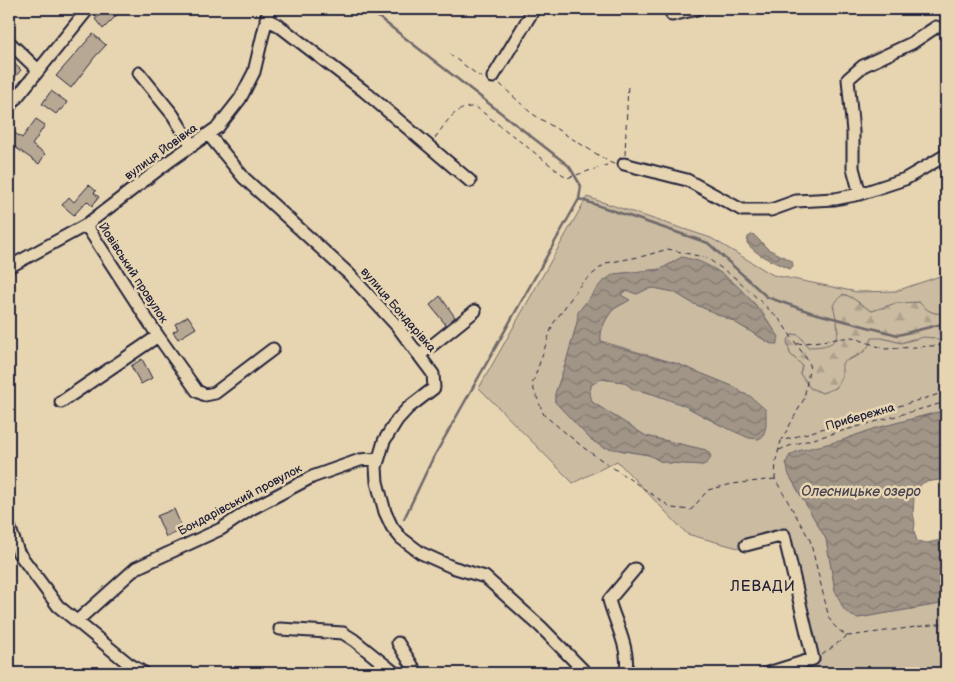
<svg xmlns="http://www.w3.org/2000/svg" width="955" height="682" viewBox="0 0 955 682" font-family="'Balsamiq Sans',sans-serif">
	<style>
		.forest { fill: url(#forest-firs); stroke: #766e6e }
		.park { fill: #cabba1; stroke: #766e6e; fill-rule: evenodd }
		.water { fill: url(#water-waves); stroke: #6e6769 }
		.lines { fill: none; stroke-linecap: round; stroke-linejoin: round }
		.stream { stroke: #6e6769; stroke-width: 2.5 }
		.building { fill: #b7a894; stroke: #22223b }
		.minor-casing { stroke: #22223b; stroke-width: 15 }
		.path { stroke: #22223b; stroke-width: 1; stroke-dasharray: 5 4; stroke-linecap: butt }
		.minor { stroke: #e7d5b2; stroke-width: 11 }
		.labels { text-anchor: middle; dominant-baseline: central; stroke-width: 5; stroke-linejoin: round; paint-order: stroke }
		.street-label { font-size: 12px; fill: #22223b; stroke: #e7d5b2 }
		.water-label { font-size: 14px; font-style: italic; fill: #484452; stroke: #e7d5b2 }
		.quarter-label { font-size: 15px; letter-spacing: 1px; fill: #22223b; stroke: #e7d5b2 }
	</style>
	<defs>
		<pattern id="forest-firs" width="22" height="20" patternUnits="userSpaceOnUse" patternTransform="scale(1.25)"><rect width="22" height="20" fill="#cabba1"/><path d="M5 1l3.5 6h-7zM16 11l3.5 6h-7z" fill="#ada08c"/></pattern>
		<pattern id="water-waves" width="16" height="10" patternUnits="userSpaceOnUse" patternTransform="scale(1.25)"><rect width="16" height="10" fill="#a19587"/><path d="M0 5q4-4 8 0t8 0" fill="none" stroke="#837970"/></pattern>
	</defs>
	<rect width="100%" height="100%" fill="#e7d5b2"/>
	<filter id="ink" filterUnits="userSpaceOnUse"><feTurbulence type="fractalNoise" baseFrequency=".02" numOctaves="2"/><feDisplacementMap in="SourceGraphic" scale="10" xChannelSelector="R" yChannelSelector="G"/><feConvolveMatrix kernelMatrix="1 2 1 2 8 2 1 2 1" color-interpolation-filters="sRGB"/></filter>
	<g filter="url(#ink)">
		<!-- forest -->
		<path class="forest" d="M843,294C854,297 862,306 872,311L895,303L919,302C927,310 934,316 946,312V344L934,338L912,339L901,343L882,338C871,345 862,355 849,359L836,388L822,393L810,388L800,374L802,365L790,354L787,341L793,334L799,335L839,331L832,305Z"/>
		<!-- park -->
		<path class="park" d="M587,197L711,238L773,275L857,292L896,291L946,274V312C934,316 926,310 919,302L896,303L872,311C862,306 854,297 843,294L833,305C840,334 844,347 808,347L799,335L793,334L787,341L790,354L802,365L800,374L810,388L822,393L836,388L842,377V363C857,355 865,357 872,338H882L901,343L923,337L934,338L946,344V410L873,429L843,440L789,475L826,539L835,590L858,618L946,603V673H811L780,542L749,551L687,534L617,461L573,483L479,388ZM682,257L731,280L760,309L779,337L771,344L731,320L692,303L674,292L654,288L647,289L637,294L628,291L623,292L621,295L629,300C624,304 616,307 612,311C606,318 599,331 601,341L678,364L737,388L742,393L750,396L758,439L749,437L722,426L683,405L653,394L633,389L624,382L601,379L591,385L590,394L592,402L646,436L706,450L703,465L669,463L660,461L649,455L623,451L594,442L555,402V394L566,362L581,308L614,274L661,269Z"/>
		<!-- water -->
		<path class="water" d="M753,234L768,249L792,261L793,266L790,269C774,262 758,257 747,243L748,237Z
			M682,257C690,259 698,260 705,264C739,280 758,308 779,337L777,344H772L731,320L692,303L674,292L654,288L647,289L637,294L628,291L623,292L621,295L630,300C624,304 616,306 612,311C606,318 599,331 601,341L606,344L678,364L737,388L742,393L750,396L766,410V426L763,437L758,439L749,438L722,426L683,405L653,394L633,389L624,382L601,379L591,385L590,394L592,402L646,436L706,450L710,454L711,458L707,463L703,465L669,463L660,461L649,455L602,447L589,438L555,402V394L566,362L577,323L578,312L602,282L614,274L661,269Z
			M946,410V479L925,482L921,484L914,498L913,513L915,523L914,531L917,541L927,543L946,539V603L858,618L852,616L844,610L835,590L826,539L789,475L786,462L790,455L798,451L843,440L873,429Z"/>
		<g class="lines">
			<!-- stream -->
			<path class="stream" d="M368,9L569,166L581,186L579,199L432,460L404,519
				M579,199L708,243L767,297L810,312L898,335L946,323"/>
		</g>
		<!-- building -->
		<path class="building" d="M107,9H123L103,29L95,19Z
			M93,34L106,45L94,58L71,88L56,76Z
			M9,59L21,70L9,84Z
			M51,91L67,102L62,110L60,109L56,114L42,104Z
			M36,119L45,125L32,145L45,154L39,164L9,143V135L12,131L22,138Z
			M89,185L96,191L94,193L99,197L92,206L87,201L74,215L62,205L69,197L74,202Z
			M440,296L455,317L446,325L430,305Z
			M188,316L196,328L178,339L173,332L178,329L175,324Z
			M142,359L152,378L141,384L131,366Z
			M174,509L183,530L166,537L157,516Z"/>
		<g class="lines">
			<!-- minor casing -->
			<g class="minor-casing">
				<path id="minor" d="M672,15L697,9
					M266,19L278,25L364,91L470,181
					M9,42L38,70
					M139,73L173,115L192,146
					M493,77L534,9
					M9,107L88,9
					M209,135L244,178L349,274L397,326L433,374L434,388L408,408L397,420L384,441L379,458L376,467L377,482L385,512L392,527L401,538L421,553L452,567L485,577L541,627L586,673
					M624,164L687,180L742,210H771L796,201L835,199L860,194L905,179L946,155
					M860,194L853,168V132L848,79L863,66L912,43L936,27
					M86,225L158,336
					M9,267L86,225L171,160L218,127L240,99L254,72L269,9
					M420,355L475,311
					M61,402L158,336L197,391L205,395L215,393L273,349
					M9,526L18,552L58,606L129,664L144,673
					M746,545L784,535L813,659L768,673
					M77,621L136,568L221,529L251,509L312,477L360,460L379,458
					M280,629L343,633L354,640L395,673
					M398,643L417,673
					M625,673C632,653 614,620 609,600L635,569"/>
			</g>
			<!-- path -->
			<path class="path" d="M449,54L482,78
				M500,84L531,113L611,163L614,164
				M435,138C446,123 455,105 476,107L567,178L610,164
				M625,155L628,83
				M797,344L852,337L885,349L946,345
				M946,392L781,441L776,460L775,479L810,540L829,618C834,627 839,631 848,636L946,623
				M779,450L792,445L946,402
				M775,479L732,484L708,490L691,510L672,508L584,448L544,415L532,385L553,324L581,284L606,263L644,256L668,249L707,258L738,280L780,320L810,364L804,399L781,441
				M945,512H946
				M822,655L847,636"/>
			<!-- minor -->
			<use href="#minor" class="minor"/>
		</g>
	</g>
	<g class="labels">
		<!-- street labels -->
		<g class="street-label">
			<text transform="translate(161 152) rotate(-36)">вулиця Йовівка</text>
			<text transform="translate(133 273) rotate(57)">Йовівський провулок</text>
			<text transform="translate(398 310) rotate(49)">вулиця Бондарівка</text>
			<text transform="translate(860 417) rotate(-16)">Прибережна</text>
			<text transform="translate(240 500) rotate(-28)">Бондарівський провулок</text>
		</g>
		<!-- water labels -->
		<g class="water-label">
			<text x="861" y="491">Олесницьке озеро</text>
		</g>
		<!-- quarter labels -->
		<g class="quarter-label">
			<text x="763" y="586">ЛЕВАДИ</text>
		</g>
	</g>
	<!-- margin -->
	<rect width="955" height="682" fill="none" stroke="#e7d5b2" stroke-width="30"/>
	<rect x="15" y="15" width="925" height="652" fill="none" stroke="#22223b" stroke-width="2" filter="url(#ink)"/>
</svg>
